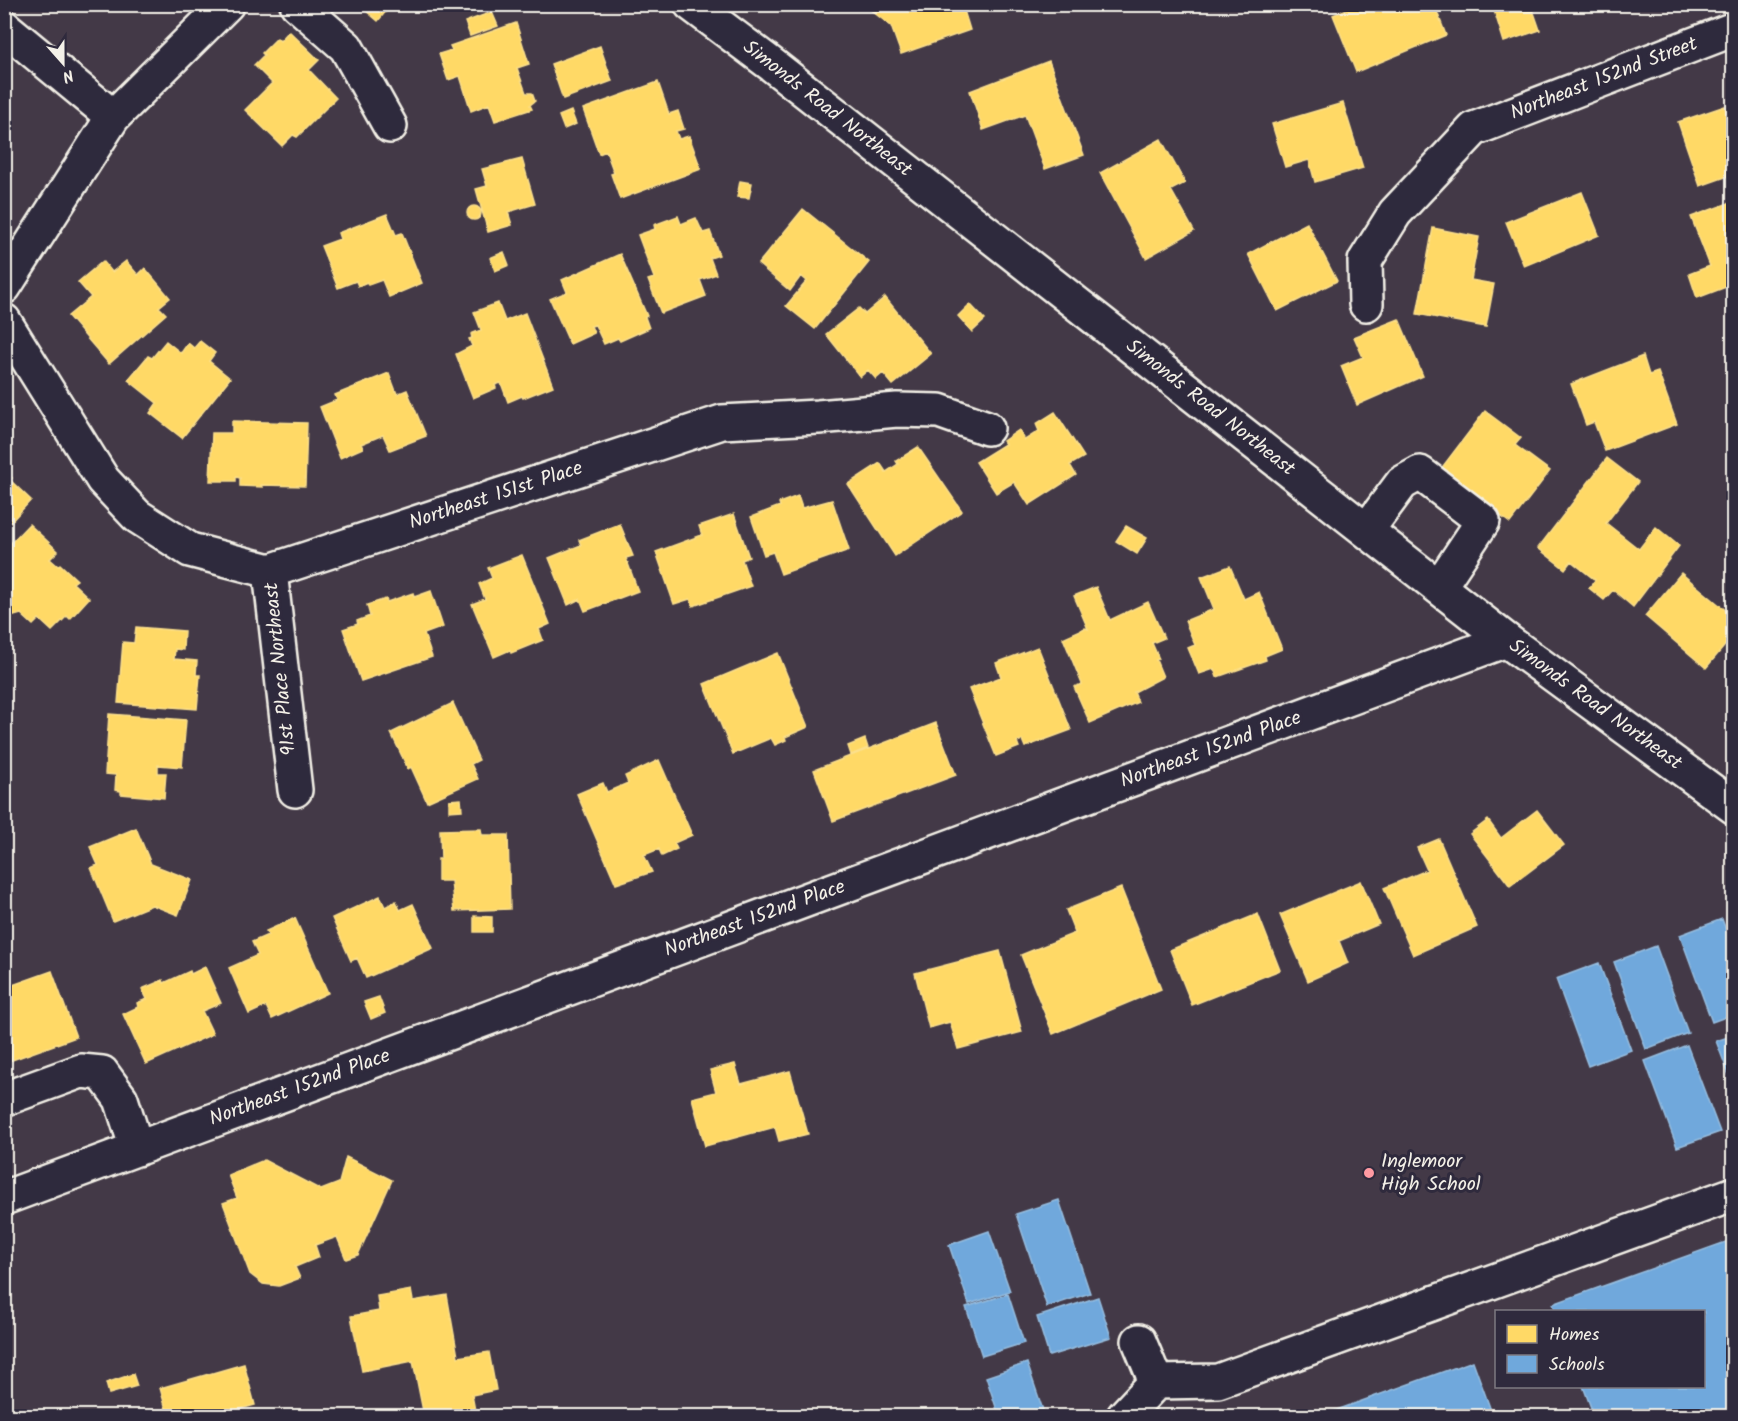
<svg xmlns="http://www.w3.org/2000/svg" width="1738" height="1421" viewBox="0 0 1738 1421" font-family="Kalam,sans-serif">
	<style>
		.homes { fill: #ffd966; stroke: #fce08d; stroke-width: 1.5 }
		.schools { fill: #6fa8dc; stroke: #97bee0; stroke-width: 1.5 }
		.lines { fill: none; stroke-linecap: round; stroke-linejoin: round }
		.minor-casing { stroke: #f4f1e8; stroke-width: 38 }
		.major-casing { stroke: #f4f1e8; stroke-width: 38 }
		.minor { stroke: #2f2a3d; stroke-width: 33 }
		.major { stroke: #2f2a3d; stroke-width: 33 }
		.poi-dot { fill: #ff9aa2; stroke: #2f2a3d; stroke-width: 2 }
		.labels { text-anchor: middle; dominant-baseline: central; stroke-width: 6; stroke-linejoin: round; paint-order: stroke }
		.street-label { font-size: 20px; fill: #f4f1e8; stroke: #2f2a3d }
		.poi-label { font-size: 20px; fill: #f4f1e8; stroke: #2f2a3d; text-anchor: start }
	</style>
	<rect width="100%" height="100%" fill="#433947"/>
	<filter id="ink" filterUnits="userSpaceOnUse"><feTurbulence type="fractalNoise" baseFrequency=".0167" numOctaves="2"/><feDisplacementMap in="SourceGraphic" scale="12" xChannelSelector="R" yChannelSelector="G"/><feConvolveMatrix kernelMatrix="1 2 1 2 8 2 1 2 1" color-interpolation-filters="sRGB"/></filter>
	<g filter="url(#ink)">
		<!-- homes -->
		<path class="homes" d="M358,4H392L378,21Z
			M863,4H962L970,30L901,54L891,26Z
			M978,4H996L981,11Z
			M1359,4H1434L1446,35L1356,72L1333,15Z
			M1492,4H1531L1540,30L1504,42Z
			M492,12L498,26L470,36L465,22Z
			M516,23L529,64L517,68L526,93H532L535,101L530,105L532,109L495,121L489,104L471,111L460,76L448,80L439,54L452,50L450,46Z
			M289,31L319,60L309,70L336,98L297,137L293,135L282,146L245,110L272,83L254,65L264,55L262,53L277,38L280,41Z
			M600,46L612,81L563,99L551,64Z
			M1049,61L1084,155L1045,169L1025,115L983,130L970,91Z
			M658,82L669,114L678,111L684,129L676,131L679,139L689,136L701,169L620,199L611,174L614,173L606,151L599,154L583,109Z
			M1343,103L1363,168L1315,182L1309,160L1285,167L1272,124Z
			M1725,106L1732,127H1734V174L1700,186L1678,122Z
			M571,111L576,124L564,129L559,116Z
			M1161,139L1185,183L1171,190L1194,231L1146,258L1100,173Z
			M522,159L535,204L508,212L512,225L488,232L476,189L487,186L482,169Z
			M740,181L752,183L749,198L737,197Z
			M1582,192L1599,235L1524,266L1506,222Z
			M1734,201V284L1697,298L1689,274L1710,266L1691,217Z
			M467 213a7 7 0 1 1 14 0a7 7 0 1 1-14 0Z
			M803,209L869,262L815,329L786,306L807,281L801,276L790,291L758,264Z
			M387,214L396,235L402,233L422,283L389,297L382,280L368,285L367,282L358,286L356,281L338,288L321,246L340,239L338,233Z
			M678,216L681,224L696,218L703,233L710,231L719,255L710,258L716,274L700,280L706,296L661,313L648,280L654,278L638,235L655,229L654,225Z
			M1307,223L1337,281L1277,311L1248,254Z
			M1433,228L1479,237L1471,280L1494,284L1486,327L1417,314Z
			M504,252L509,265L495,271L490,258Z
			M620,254L647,316L645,317L649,328L620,341L618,338L604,344L595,325L591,326L594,333L570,344L550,299L567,292L562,280Z
			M103,261L112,272L126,261L138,275L145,268L170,298L159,307L166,314L109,364L68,316L91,297L78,282Z
			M885,297L931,354L893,385L883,373L876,379L868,370L860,377L826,334L859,308L865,314Z
			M498,303L505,321L525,313L553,386L523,398L522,396L508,402L501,383L495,385L496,388L473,398L456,354L472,346L469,339L472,338L471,334L481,330L474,312Z
			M970,304L985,320L972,332L958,316Z
			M1399,319L1423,376L1357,405L1341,366L1363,357L1354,337Z
			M166,341L181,353L188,343L194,348L200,341L215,353L209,361L230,378L182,438L150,413L157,403L128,380L148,356L152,358Z
			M1643,356L1649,375L1658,372L1677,424L1605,451L1594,422L1586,425L1571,384Z
			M389,373L397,394L407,390L426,436L390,450L383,435L361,444L363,448L340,458L320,407L337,400L335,395Z
			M1485,411L1521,438L1515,445L1550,471L1510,523L1440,470Z
			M1055,412L1084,457L1070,465L1076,475L1029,505L1014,482L996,493L976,462L1005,444L1003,441L1019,430L1025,440L1039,431L1036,424Z
			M232,421L307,423L305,486L261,485L262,487L240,486V478L236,477V481H210L212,433H232Z
			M918,447L962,511L895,556L848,484L880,463L886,472L898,464L896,461Z
			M1607,458L1638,482L1606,523L1639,549L1656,527L1679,546L1633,607L1613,590L1604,600L1589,588L1595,580L1571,561L1565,569L1538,548Z
			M4,471L12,478L10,480L31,500L9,524L4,519Z
			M798,496L802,508L832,500L849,550L781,574L773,552L764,555L751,517L780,506L779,503Z
			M734,514L749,557L742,560L751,586L693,606L690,599L674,604L656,552L702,535L699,526Z
			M29,524L58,551L50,559L58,566L60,564L77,580L73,583L89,598L70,619L67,616L52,631L39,619L33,625L21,614L11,617L4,610V550Z
			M620,524L633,556L626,558L638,591L585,611L580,599L568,605L549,558L581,545L579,540Z
			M1126,526L1147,538L1137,554L1116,541Z
			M522,555L550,624L539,629L543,640L511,653L510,650L494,657L472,604L485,599L479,584L492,578L488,568Z
			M1230,566L1244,599L1259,592L1282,649L1265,656L1266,660L1217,677L1214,669L1199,674L1188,648L1195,645L1185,621L1214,609L1201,577Z
			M1681,573L1734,617V635L1706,668L1645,616Z
			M1096,587L1110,620L1148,602L1164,638L1152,643L1159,659L1156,660L1163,677L1134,692L1138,702L1090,723L1074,687L1082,684L1063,638L1085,628L1088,629L1074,596Z
			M431,591L443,627L424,634L432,657L361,681L343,629L358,624L357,621L370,616L367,605L386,599L387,602L413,593L414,597Z
			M136,627L184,631L183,650L175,649L174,659L197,661L196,675H200L197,709L118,703L123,642L134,643Z
			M1038,647L1071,730L1025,747L1022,740L1017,742L1019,747L996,756L969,689L1001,677L996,663Z
			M778,653L808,727L785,737L786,740L775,745L771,738L733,754L704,684Z
			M453,703L479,760L471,764L478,779L427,802L411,767L408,769L391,733Z
			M109,714L186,720L182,767L158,765V773H166L164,798L121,794V791L115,790L116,775L105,774Z
			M936,723L956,775L833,821L814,770Z
			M865,739L868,748L851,755L848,746Z
			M659,760L692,835L674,843L677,849L662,856L659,849L644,855L652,872L616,884L577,794L603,783L607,792L628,783L625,776Z
			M461,799L462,810L449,811V800Z
			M1537,810L1564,845L1510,886L1470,834L1488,820L1501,838Z
			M136,828L151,864L192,880L178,915L152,905L113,921L91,868L98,865L90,847Z
			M481,829L482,835H508L510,909L454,911L451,881H438V859H441L440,830Z
			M1439,839L1477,927L1413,955L1384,888L1427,870L1417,848Z
			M1361,881L1379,924L1339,941L1348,963L1308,981L1280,915Z
			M1121,888L1161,989L1053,1034L1021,955L1075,933L1066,910Z
			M380,896L385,907L396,901L400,910L413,904L433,948L366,978L357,958L351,961L332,918Z
			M1258,914L1280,970L1192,1005L1170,950Z
			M474,916L492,917V932H474Z
			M295,918L328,993L272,1019L266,1006L249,1014L229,968L258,955L252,942L268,935L266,931Z
			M1000,951L1022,1032L958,1049L950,1022L929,1028L915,973Z
			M205,967L221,1003L202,1011L213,1034L146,1064L123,1014L138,1007L137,1003L147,999L142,989L163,980L164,983L190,971L191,974Z
			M52,971L76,1037L4,1063V988Z
			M379,997L385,1013L371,1019L364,1002Z
			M735,1064L741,1084L790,1071L808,1134L779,1141L775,1127L705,1146L692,1098L716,1092L710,1070Z
			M346,1157L392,1180L358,1255L346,1259L337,1237L315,1245L319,1257L295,1267L300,1278L279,1286L263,1284L250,1274L223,1203L237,1198L228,1175L264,1160L321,1190L339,1183Z
			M411,1290L413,1301L447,1295L458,1357L489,1352L496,1390L472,1395L476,1416H424L413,1361L362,1371L351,1316L379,1311L377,1296Z
			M244,1364L255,1405L230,1412L231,1416H168L160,1388Z
			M133,1374L137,1386L109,1394L106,1383Z"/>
		<!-- schools -->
		<path class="schools" d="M1722,919L1734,951V1014L1712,1022L1680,935Z
			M1656,946L1688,1033L1646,1049L1614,962Z
			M1599,963L1631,1050L1588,1066L1556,979Z
			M1734,1035V1088L1716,1041Z
			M1687,1045L1720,1132L1677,1147L1645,1061Z
			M1059,1200L1090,1293L1047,1307L1016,1214Z
			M989,1231L1010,1291L969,1304L949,1245Z
			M1734,1239V1416H1594L1583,1386H1704V1312H1556L1553,1304Z
			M1008,1294L1024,1343L982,1356L966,1307Z
			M1098,1297L1111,1337L1049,1356L1037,1317Z
			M1473,1361L1493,1416H1320Z
			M1027,1363L1045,1416H999L986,1377Z"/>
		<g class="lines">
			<!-- minor casing -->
			<g class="minor-casing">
				<path id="minor" d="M297,4L346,47L390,126
					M4,27L113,117
					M4,287L113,117L227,4
					M1366,304L1365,261L1395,213L1474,129L1734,29
					M4,321L103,480L137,516L190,550L270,571L295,790
					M1367,530L1402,483L1420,473L1483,521L1439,587
					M270,571L722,422L818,417L897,410L939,411L987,428
					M4,1099L81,1071L102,1073L121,1099L137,1149
					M4,1198L1506,640
					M1139,1341L1156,1382
					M1124,1416L1156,1382L1218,1381L1734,1194"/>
			</g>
			<!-- major casing -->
			<g class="major-casing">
				<path id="major" d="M691,4L771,64L1506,640L1734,807"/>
			</g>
			<!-- minor -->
			<use href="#minor" class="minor"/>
			<!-- major -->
			<use href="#major" class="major"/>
		</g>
	</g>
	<!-- markers -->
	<circle class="poi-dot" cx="1369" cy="1173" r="6"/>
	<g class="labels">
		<!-- street labels -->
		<g class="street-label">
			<text transform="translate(1604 79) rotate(-21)">Northeast 152nd Street</text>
			<text transform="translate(827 109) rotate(38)">Simonds Road Northeast</text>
			<text transform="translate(1210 408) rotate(38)">Simonds Road Northeast</text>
			<text transform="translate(496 496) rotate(-18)">Northeast 151st Place</text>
			<text transform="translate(281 669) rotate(-96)">91st Place Northeast</text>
			<text transform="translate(1595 705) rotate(36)">Simonds Road Northeast</text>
			<text transform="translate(1211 750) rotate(-20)">Northeast 152nd Place</text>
			<text transform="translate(755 919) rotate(-20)">Northeast 152nd Place</text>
			<text transform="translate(300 1088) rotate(-20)">Northeast 152nd Place</text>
		</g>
		<!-- poi labels -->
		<g class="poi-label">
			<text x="1381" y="1162">Inglemoor<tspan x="1381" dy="23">High School</tspan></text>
		</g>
	</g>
	<!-- margin -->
	<rect width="1738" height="1421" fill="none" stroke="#2f2a3d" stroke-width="24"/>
	<rect x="12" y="12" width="1714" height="1397" fill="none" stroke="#f4f1e8" stroke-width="2" filter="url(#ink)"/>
	<!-- legend -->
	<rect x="1495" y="1310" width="210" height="78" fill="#2f2a3d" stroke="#7e7a81" stroke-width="1.5"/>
	<rect x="1507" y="1325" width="30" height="18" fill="#ffd966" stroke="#7e7a81" stroke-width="1.5"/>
	<text x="1549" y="1340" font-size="18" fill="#f4f1e8">Homes</text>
	<rect x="1507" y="1355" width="30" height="18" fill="#6fa8dc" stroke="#7e7a81" stroke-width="1.5"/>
	<text x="1549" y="1370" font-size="18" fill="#f4f1e8">Schools</text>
	<!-- north arrow -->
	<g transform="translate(63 63) rotate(159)" stroke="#2f2a3d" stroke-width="4.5" paint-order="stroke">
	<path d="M0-4.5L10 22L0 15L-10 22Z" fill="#f4f1e8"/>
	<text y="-9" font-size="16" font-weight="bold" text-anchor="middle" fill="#f4f1e8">N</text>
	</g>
</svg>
